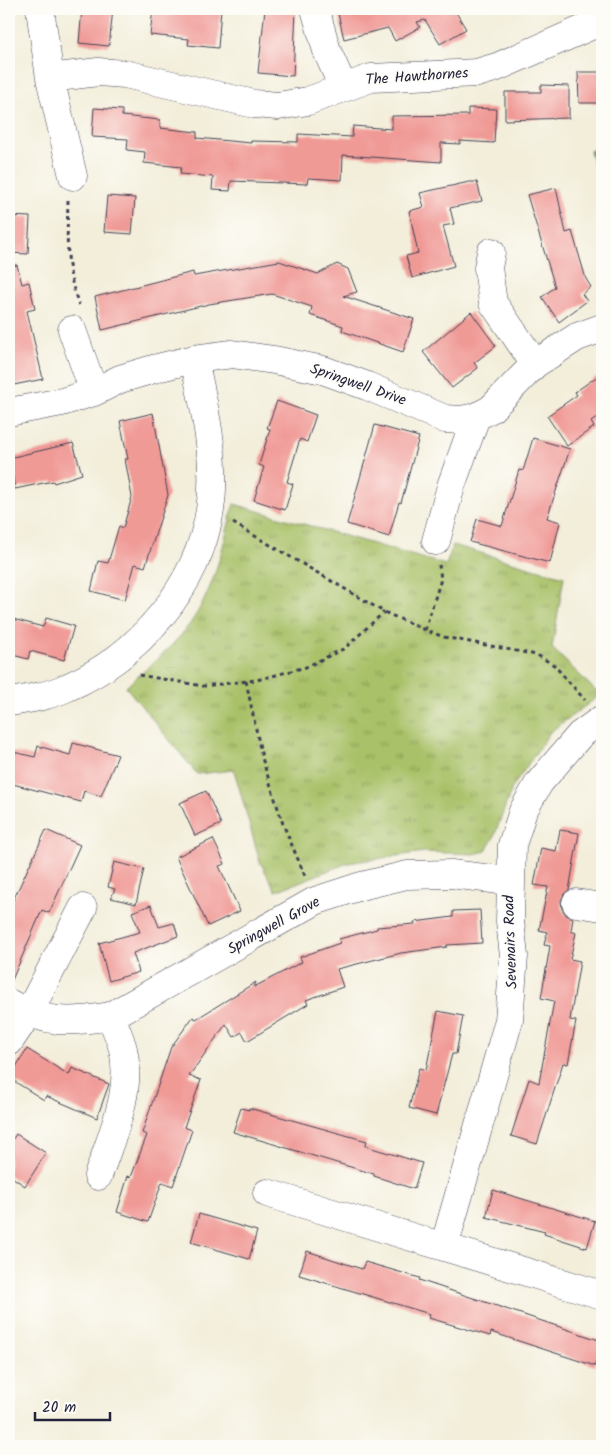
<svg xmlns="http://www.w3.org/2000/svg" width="611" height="1455" viewBox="0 0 611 1455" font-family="Kalam,sans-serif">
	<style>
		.forest { fill: url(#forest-crowns); stroke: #54644c }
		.park { fill: url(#park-tufts); stroke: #667251 }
		.building { fill: #f09a96 }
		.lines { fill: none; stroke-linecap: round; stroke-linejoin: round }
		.minor-casing { stroke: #414153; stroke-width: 29 }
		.path { stroke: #414153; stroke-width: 3; stroke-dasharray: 4 4; stroke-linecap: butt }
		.minor { stroke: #fff; stroke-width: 28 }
		.labels { text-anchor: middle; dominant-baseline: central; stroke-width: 4; stroke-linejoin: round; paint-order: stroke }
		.street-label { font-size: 15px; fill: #22223b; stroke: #fdfcf7 }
	</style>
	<defs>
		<pattern id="forest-crowns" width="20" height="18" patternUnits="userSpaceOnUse" patternTransform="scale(1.25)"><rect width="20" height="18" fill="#86a75c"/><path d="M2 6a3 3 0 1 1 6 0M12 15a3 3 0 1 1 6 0" fill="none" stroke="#6d884d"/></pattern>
		<pattern id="park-tufts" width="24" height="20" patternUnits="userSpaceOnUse" patternTransform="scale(1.25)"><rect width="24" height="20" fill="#a9c167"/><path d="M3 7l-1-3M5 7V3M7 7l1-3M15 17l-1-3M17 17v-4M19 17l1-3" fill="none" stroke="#899c56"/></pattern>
	</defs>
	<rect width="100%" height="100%" fill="#fdfcf7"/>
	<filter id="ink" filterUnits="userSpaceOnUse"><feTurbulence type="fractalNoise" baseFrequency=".02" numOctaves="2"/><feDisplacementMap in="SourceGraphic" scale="10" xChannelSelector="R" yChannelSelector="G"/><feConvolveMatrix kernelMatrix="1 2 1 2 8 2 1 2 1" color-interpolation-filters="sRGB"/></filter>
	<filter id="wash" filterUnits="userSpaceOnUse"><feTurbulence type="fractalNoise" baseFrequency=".0096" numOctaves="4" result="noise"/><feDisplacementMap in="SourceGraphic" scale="20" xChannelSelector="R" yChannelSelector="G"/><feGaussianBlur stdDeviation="1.12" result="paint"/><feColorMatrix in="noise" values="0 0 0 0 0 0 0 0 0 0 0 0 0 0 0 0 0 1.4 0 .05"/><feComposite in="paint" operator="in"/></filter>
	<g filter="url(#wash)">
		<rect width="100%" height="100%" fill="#f3eeda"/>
		<!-- forest -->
		<path class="forest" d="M602,146V194L590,151Z"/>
		<!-- park -->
		<path class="park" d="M234,504L446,565L453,545L564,577L552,648L600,695L550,732L512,788L494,837L486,851L474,854L424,852L348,863L276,891L260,862L234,770L197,774L126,687C150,665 180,642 197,613C217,580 224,540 234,504Z"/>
		<g id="blocks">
			<!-- building -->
			<path class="building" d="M82,9H113L109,46L79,43Z
				M153,9H221L218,48L188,45L189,39L150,35Z
				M265,9L296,10L293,76L258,73Z
				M337,9H454L466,29L440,44L425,20L417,22L420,27L395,41L388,28L344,39Z
				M578,72H602V103H579Z
				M541,85L569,86V118L505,120V92H541Z
				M94,108L122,110V116L160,120V128L197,132V138L251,143V141L298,142V134L352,137L353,126L392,129V116L468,115V108L496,109L494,143L460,141V144L441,143V162L343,155L342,180L308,178L307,184L231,181L230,191L212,190L213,177L180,174L181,167L144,163L145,152L127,150L128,139L92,137Z
				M469,182H477L482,201L450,208L454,224L443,226L454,266L412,278L406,256L418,253L409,211L424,207L420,193Z
				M556,188L566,233L572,231L586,279L591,287L582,294L587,301L559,322L542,297L555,287L527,195Z
				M107,196L135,198L132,234L104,232Z
				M9,216L30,217L28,254L9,253Z
				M279,261L318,274L337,264L348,269L357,292L343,296L414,319L403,352L342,331L343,326L310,315L312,307L272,294L209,304L102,330L95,297L193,272L194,276Z
				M17,265L22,284L29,282L35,309L27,311L43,379L9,386V266Z
				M471,312L496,346L474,363L478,368L452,388L423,352Z
				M602,373V414L591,422L594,427L567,446L547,416L577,395L575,392Z
				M277,401L316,415L307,442L300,439L287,482L293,484L285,510L254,500L264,467L259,465L270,429L267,428Z
				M153,413L168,495L145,567L135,564L125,600L91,591L98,561L108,563L119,526L123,528L132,497L125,459H128L120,421Z
				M375,425L419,437L401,503L399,502L389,537L347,524Z
				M533,438L570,449L547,518L560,522L550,563L470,542L477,519L502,526L519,470L523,471Z
				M73,443L82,474L54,483L53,481L15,489L9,458Z
				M9,618L43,627L46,618L74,626L64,660L30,651L28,659L9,654Z
				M73,743L118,755L101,796L84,791L81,802L9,783V751L35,757L38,746L70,755Z
				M206,791L221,824L195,836L180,803Z
				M46,830L80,845L49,913L42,910L9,987V909Z
				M560,830L579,833L569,890L564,894L561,901L562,909L566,915L573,918L571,931L576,933L570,959L580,961L570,1020L576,1021L568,1064L563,1063L537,1144L511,1136L529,1079L539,1083L554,1001L541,998L550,946L544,945L547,932L539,930L548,887L534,885L541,848L556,851Z
				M213,839L225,864L219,866L240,911L208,926L176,857Z
				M114,862L144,869L136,904L111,898L115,889L108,887Z
				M151,905L159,927L174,923L178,936L133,953L139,972L109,981L99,943L140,932L132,912Z
				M480,910L482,943L447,945V947L401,953L337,969L343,987L306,1000L308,1004L247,1041L242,1032L234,1037L226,1024L189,1076L201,1080L184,1127L192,1130L173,1186L162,1182L148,1222L117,1212L128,1176L131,1177L147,1135L142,1133L171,1047L193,1017L196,1019L256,982L254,987L302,962L300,957L340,943L339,939L377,929V927L415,924L414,922L453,917V911Z
				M438,1011L463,1016L456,1054H452L436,1115L409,1108L419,1068L426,1070Z
				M27,1049L69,1075L72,1068L109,1084L97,1118L46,1096L44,1100L9,1078Z
				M241,1108L249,1110V1108L367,1141L365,1146L422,1163L414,1189L374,1176V1174L233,1132Z
				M16,1134L46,1153L25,1186L9,1175V1145Z
				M493,1190L595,1221L587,1248L544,1234L545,1232L486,1217Z
				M199,1214L257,1231L249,1259L191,1242Z
				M307,1251L362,1269L365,1262L420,1278L419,1280L602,1341L595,1366L491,1332L490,1336L429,1318L430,1314L299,1275Z"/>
		</g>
	</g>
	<g filter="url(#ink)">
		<use href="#blocks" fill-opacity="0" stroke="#414153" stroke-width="1"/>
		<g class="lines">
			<!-- minor casing -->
			<g class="minor-casing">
				<path id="minor" d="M40,9L50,78L73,176
					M315,9L327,51L343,87
					M50,78L98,72L125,74L254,104L278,106L308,101L371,78L477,73L497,67L602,21
					M491,252L488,268L493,303L535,364
					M72,330L94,392
					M9,412L62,402L94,392L120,379L157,368L194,359L232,354L274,360L323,370L367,386L445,419L461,420L476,417L491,409L535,364L577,337L602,328
					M436,541L451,486L476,417
					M9,702C29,699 49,696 68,687C138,657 198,587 210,510C218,461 204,407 194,359
					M576,903L602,907
					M9,1003C45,1024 70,1023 111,1016L315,901L361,886L407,875L451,874L509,881
					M9,1042L28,1014L83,908
					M98,1176C111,1137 133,1091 123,1049C120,1038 115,1027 111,1016
					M267,1193L602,1295
					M444,1247L509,1020L514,956L510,921L512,845L523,811L539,783L580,735L602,719"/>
			</g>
			<!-- path -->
			<path class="path" d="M68,200C67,239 65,268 79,305
				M233,523L384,612L425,630L444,637L537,655L554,665L585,700
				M425,630L441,579L439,565
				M139,675L203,686L257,680L306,667L345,648L384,612
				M246,681L262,758L283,824L305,876"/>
			<!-- minor -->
			<use href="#minor" class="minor"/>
		</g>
	</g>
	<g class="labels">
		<!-- street labels -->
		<g class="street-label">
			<text transform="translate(417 77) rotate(-4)">The Hawthornes</text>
			<text transform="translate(358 385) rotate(19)">Springwell Drive</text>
			<text transform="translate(274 926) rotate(-29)">Springwell Grove</text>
			<text transform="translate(511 942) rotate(-92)">Sevenairs Road</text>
		</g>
	</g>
	<!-- margin -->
	<rect width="611" height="1455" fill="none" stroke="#fdfcf7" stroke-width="30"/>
	<!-- scale -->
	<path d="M35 1412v8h75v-8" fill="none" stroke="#22223b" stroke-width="2.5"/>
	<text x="42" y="1412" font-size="15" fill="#22223b" stroke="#fdfcf7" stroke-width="4" paint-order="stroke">20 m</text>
</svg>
